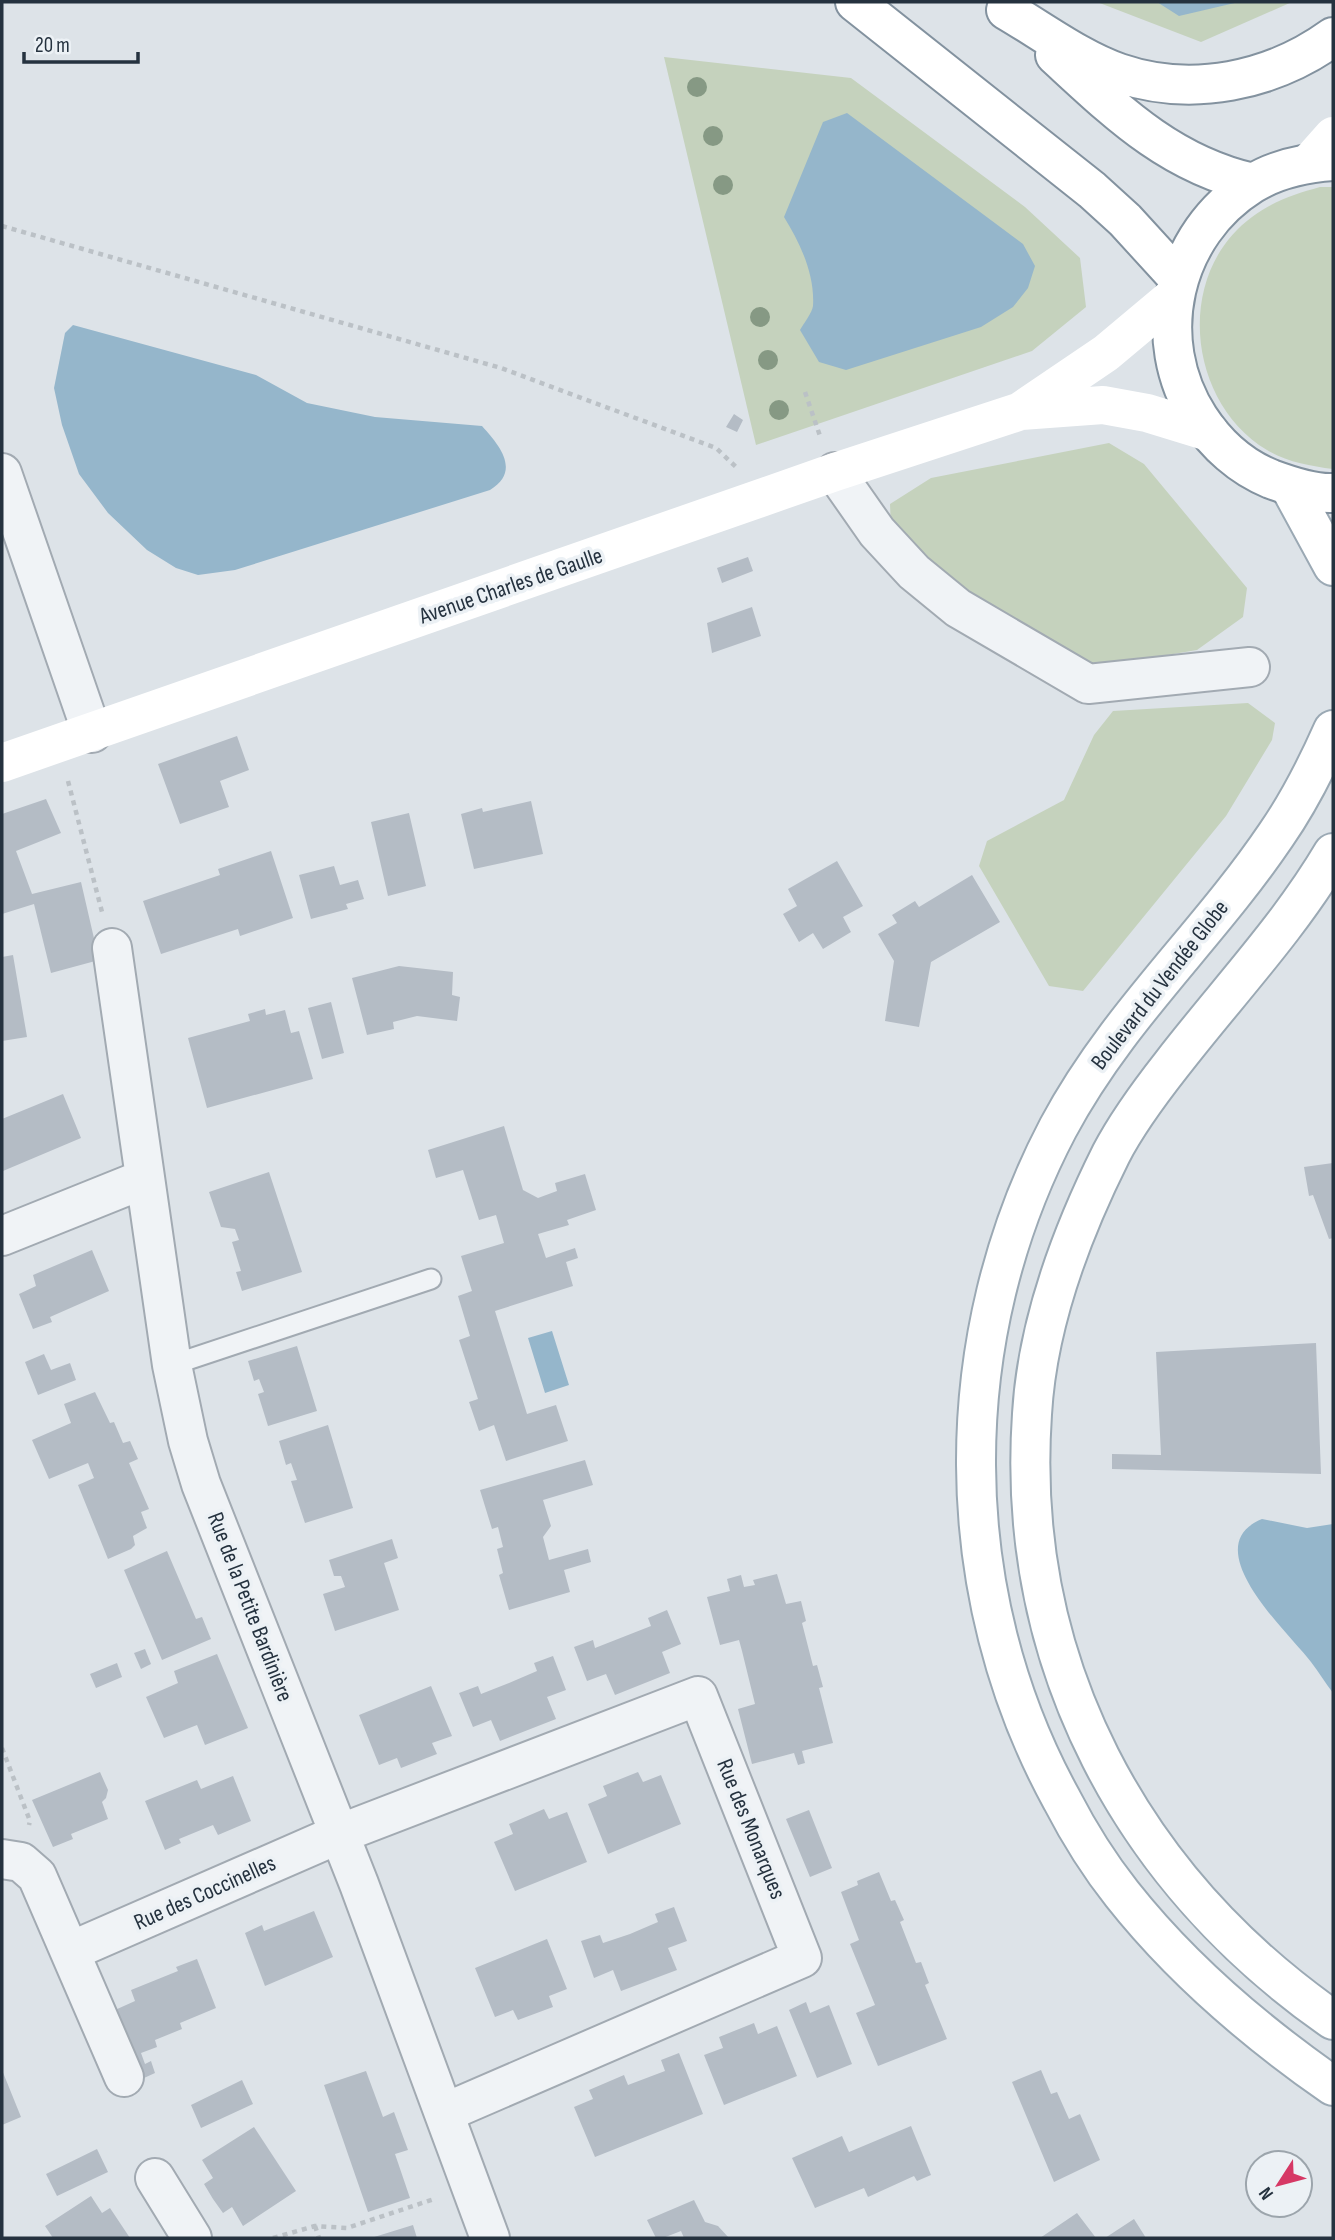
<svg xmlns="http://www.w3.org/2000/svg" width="1335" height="2240" viewBox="0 0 1335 2240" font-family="'Sofia Sans Condensed',sans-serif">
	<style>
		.green { fill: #c5d2bd }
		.water { fill: #95b6cb }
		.building { fill: #b4bcc5 }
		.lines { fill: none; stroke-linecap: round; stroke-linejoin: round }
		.lane-casing { stroke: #a2aab2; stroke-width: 23 }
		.street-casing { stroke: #a2aab2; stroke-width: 42 }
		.primary-casing { stroke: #9ba9b4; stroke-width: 42 }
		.highway-casing { stroke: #83929f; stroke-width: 42 }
		.path { stroke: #bbc1c6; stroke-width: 4.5; stroke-dasharray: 5 5; stroke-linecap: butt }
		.lane { stroke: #f0f3f6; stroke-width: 19 }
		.street { stroke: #f0f3f6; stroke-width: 38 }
		.secondary { stroke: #fff; stroke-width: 38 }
		.primary { stroke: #fff; stroke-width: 38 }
		.highway { stroke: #fff; stroke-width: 38 }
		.tree { fill: #869984 }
		.labels { text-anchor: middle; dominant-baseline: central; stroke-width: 7; stroke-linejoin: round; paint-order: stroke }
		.street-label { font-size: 23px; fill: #25323f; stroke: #ecf1f5 }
	</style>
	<rect width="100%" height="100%" fill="#dde3e8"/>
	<!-- green -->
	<path class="green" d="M1097,2H1292L1201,42Z
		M664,57L851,78L1025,207L1080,258L1086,307L1032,351L756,445Z
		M1320,187H1333V469C1310,466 1287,462 1267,450C1187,402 1174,274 1252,217C1273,201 1295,194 1320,187Z
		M1109,443L1144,464L1247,588L1243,617L1197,650L1090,668L981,603L891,528L890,504L931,478Z
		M1248,703L1275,723L1272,740L1226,816L1083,991L1049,986L979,866L987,841L1064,800L1094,735L1113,711Z"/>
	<!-- water -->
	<path class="water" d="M1157,2H1239L1179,16Z
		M847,113L1023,244L1035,266L1028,288L1013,307L981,327L846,370L819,362L800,330C804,323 812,313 813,306C815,274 800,243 784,217L823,122Z
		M73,325L256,375L307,403L375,417L482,426C500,446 521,471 490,490L235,570L198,575L176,568L147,550L108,513L79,474L62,425L54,388L65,333Z
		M552,1331L569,1385L545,1393L528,1338Z
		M1262,1519L1307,1528L1333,1524V1693C1325,1683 1319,1672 1311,1662C1289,1633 1194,1547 1262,1519Z"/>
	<!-- building -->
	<path class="building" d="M734,414L743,420L737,432L726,427Z
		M748,557L753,571L722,583L717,568Z
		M752,607L761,636L712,653L707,623Z
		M237,736L249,770L220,781L229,807L180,824L158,764Z
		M46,799L61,833L16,851L32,894L81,882L99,960L51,973L34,904L2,914V814Z
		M531,801L543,854L474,869L461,814L482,808L483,812Z
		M409,813L426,886L388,896L371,822Z
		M271,851L293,918L240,936L238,929L161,954L143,901L220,875L218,869Z
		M837,861L863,906L843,917L851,932L823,949L813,933L799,942L783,914L797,906L788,889Z
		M334,866L340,885L358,880L364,899L346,904L348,909L311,919L299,875Z
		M972,875L1000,922L931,962L919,1027L885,1021L894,961L878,934L897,923L892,915L915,901L919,907Z
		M13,955L27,1037L2,1041V957Z
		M399,966L453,972L452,995L460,997L457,1021L417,1016L393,1022L394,1029L367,1035L352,978Z
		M331,1002L344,1053L322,1059L308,1008Z
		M265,1009L266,1015L285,1010L291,1033L299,1031L313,1079L207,1108L188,1038L250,1021L248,1014Z
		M63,1094L81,1138L3,1171L2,1119Z
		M504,1126L523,1190L538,1198L557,1191L555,1183L585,1174L596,1210L567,1220L569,1225L538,1234L546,1258L575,1248L578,1258L566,1262L573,1286L495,1311L527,1414L556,1405L568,1441L506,1461L494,1425L479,1431L469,1402L478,1399L459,1340L470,1336L458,1296L472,1291L461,1256L504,1243L496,1215L479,1220L463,1170L436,1178L428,1150Z
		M1333,1163V1238L1329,1239L1313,1195L1309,1196L1304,1167Z
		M269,1172L302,1272L242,1291L236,1272L241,1271L232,1242L239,1240L235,1229L221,1227L209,1192Z
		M92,1250L109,1291L50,1317L52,1322L33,1329L19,1294L36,1286L33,1275Z
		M1316,1343L1321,1474L1112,1469V1454L1161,1455L1156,1352Z
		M297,1346L317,1411L268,1426L258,1394L264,1392L259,1379L254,1381L248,1361Z
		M44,1354L51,1370L70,1363L76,1380L38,1395L25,1362Z
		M95,1392L110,1423L114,1422L123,1443L130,1441L138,1459L129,1463L149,1509L141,1512L147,1528L133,1536L135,1545L131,1549L108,1559L78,1485L94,1478L88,1463L49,1479L32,1440L71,1423L64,1404Z
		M328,1425L353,1508L305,1523L291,1481L297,1480L291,1463L286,1465L279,1441Z
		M585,1460L593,1485L543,1500L551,1526L543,1537L549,1560L588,1549L591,1562L564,1570L570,1592L509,1610L499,1575L503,1573L497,1549L503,1547L498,1527L492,1529L480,1490Z
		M392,1539L398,1558L384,1563L399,1610L335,1631L323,1594L345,1587L341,1576H334L329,1560Z
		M167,1551L196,1619L202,1617L211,1639L162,1660L124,1570Z
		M777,1574L786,1604L801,1601L806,1621L802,1623L813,1666L817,1665L823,1687L819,1688L833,1743L802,1751L805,1763L798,1765L794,1753L752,1764L738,1709L755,1704L742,1651L739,1640L720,1645L707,1597L730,1591L727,1579L741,1575L744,1587L755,1585L753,1580Z
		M667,1610L681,1644L662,1652L670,1673L615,1695L606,1674L587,1681L574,1647L593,1640L595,1648L651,1626L648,1618Z
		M145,1649L151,1664L141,1669L134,1653Z
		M217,1654L248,1728L205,1745L197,1725L164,1738L146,1697L178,1683L174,1671Z
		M553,1656L566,1690L547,1697L556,1719L500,1741L491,1720L473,1727L459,1693L478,1686L481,1694L509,1683L537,1671L534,1663Z
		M117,1663L122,1677L96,1688L90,1674Z
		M431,1686L452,1736L432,1743L437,1754L401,1768L397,1758L379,1765L359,1715Z
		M100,1772L108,1790L106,1798L102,1802L108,1819L71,1834L73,1839L53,1847L32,1800Z
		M638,1772L643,1782L661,1775L681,1824L608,1854L588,1804L607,1796L603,1786Z
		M233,1776L251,1821L218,1835L213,1825L179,1839L181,1843L165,1850L145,1801L197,1780L201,1789Z
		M544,1809L549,1819L567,1812L587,1862L515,1891L494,1842L513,1834L509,1824Z
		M809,1810L832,1868L810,1877L786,1819Z
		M879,1872L891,1901L895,1900L904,1920L900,1922L916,1963L921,1962L929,1983L925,1985L947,2039L878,2066L856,2013L875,2005L850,1944L859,1940L841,1892L858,1885L857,1881Z
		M674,1907L687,1941L668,1948L677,1970L621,1991L613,1970L594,1978L581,1941L600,1935L603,1943L630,1934L658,1922L655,1914Z
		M314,1911L333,1957L265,1986L245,1933L262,1925L264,1931Z
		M547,1939L567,1989L549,1996L553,2007L518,2020L513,2010L495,2017L475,1968Z
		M197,1959L216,2008L180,2023L182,2029L155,2040L157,2047L141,2053L145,2064L151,2061L155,2073L144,2078L115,2010L135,2001L131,1990L178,1971L176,1967Z
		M806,2002L810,2013L829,2005L852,2064L817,2078L789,2010Z
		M754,2023L758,2034L777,2026L797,2076L724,2105L704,2055L723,2048L719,2037Z
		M679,2053L703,2114L595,2157L574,2107L593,2099L589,2090L624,2075L628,2085L665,2071L661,2060Z
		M2,2070L21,2117L2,2125Z
		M1041,2070L1051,2094L1057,2092L1069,2119L1080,2114L1100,2160L1054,2182L1012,2082Z
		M366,2071L383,2117L394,2112L408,2150L395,2154L410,2198L368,2212L324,2085Z
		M242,2080L253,2104L201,2128L191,2105Z
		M911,2126L931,2175L917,2181L914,2176L868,2197L864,2188L815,2208L792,2158L842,2136L849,2152Z
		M254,2127L296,2191L243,2226L232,2207L223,2213L213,2199L204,2184L213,2178L202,2160Z
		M97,2149L108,2172L57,2196L46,2174Z
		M91,2196L102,2213L110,2208L130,2238H53L45,2226Z
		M694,2200L705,2222L718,2226L729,2238H684L681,2231L663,2238H656L647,2220Z
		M1077,2213L1096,2238H1040Z
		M1134,2219L1146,2238H1105Z
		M413,2225L417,2238H371Z"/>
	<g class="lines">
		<!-- lane casing -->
		<g class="lane-casing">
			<path id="lane" d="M172,1365L431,1279"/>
		</g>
		<!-- street casing -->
		<g class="street-casing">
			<path id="street" d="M835,472L877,532L914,572L958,608L1088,684L1250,667
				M2,473L92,733
				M112,948L172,1365L188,1441L201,1484L359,1884L490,2238
				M2,1236L144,1179
				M2,1859L21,1862L37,1876L124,2077
				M71,1951L339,1834L698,1696L802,1958L444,2113
				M155,2178L192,2238"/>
		</g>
		<!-- primary casing -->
		<g class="primary-casing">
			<path id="primary" d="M1290,487L1333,566
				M1333,730C1317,766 1299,802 1276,835C1207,937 1117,1017 1058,1128C948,1337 948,1593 1062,1800C1079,1833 1099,1865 1122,1894C1182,1970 1254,2031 1333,2086
				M1333,853C1288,929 1226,994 1172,1064C1150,1092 1127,1123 1111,1154C1072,1232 1037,1326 1032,1414C1015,1663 1131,1879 1333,2020"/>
		</g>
		<!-- highway casing -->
		<g class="highway-casing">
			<path id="highway" d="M855,2L1092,190L1125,220L1178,278
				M1006,10C1042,31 1079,59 1119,73C1192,98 1272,81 1333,37
				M1055,55C1116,111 1169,164 1253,183
				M1333,161C1305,163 1276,169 1252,184C1172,234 1148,339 1199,418C1216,444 1241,467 1271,479C1290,486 1313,494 1333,493"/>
		</g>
		<!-- path -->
		<path class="path" d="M2,226L501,368L716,448L736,467
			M805,392L820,436
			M68,781L102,912
			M2,1748L30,1821L29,1825
			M315,2226L319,2238
			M273,2238L315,2226L347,2228L434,2199"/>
		<!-- lane -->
		<use href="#lane" class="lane"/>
		<!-- street -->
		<use href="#street" class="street"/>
		<!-- secondary -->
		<path class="secondary" d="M1309,163L1333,136
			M1022,410L1106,353L1174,296
			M2,763L835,472L1021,411L1103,405L1147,413L1209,432"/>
		<!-- primary -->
		<use href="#primary" class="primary"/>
		<!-- highway -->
		<use href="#highway" class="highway"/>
	</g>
	<!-- trees -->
	<g class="tree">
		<circle cx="697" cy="87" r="10"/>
		<circle cx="713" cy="136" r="10"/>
		<circle cx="723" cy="185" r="10"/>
		<circle cx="760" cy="317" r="10"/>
		<circle cx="768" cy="360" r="10"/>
		<circle cx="779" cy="410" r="10"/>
	</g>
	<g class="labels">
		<!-- street labels -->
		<g class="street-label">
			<text transform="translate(511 586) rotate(-19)">Avenue Charles de Gaulle</text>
			<text transform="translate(1160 985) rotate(-52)">Boulevard du Vendée Globe</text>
			<text transform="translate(250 1607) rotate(69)">Rue de la Petite Bardinière</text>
			<text transform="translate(751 1829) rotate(68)">Rue des Monarques</text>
			<text transform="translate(205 1893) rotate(-24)">Rue des Coccinelles</text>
		</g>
	</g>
	<!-- border -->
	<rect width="1335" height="2240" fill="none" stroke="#25323f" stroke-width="7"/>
	<!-- north arrow -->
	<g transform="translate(1279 2184) rotate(234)"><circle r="33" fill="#ecf1f5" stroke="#9ca5ac" stroke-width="2"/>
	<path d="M0-5L12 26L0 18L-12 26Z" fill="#d63865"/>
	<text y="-10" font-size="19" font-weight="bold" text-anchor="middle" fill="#25323f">N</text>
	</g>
	<!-- scale -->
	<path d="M24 52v10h114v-10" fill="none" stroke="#25323f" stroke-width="3.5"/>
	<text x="35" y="52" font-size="21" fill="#25323f" stroke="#ecf1f5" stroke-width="5" paint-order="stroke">20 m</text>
</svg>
